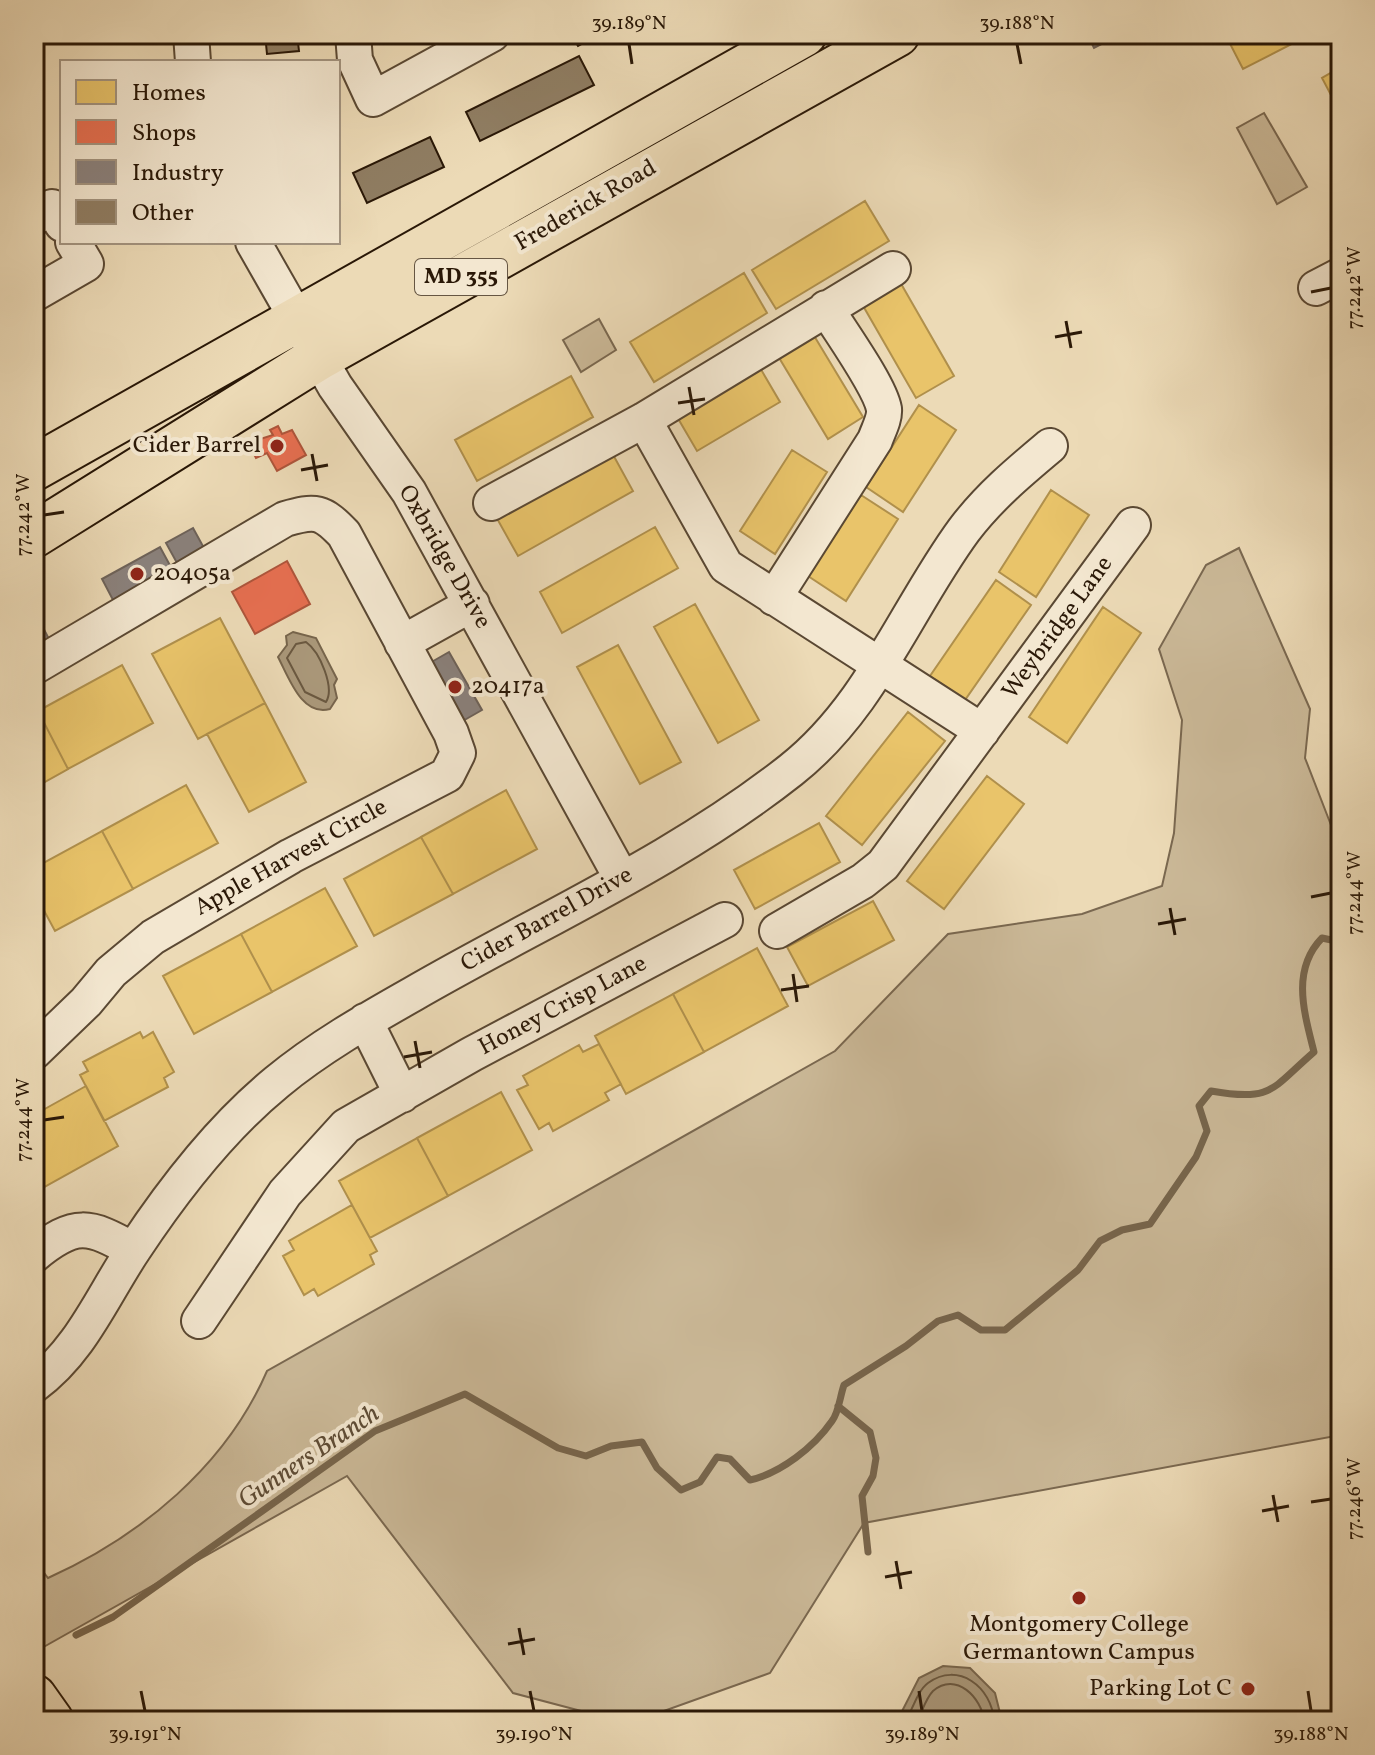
<svg xmlns="http://www.w3.org/2000/svg" width="1375" height="1755" viewBox="0 0 1375 1755" font-family="Vollkorn,serif">
	<style>
		.green { fill: #cbb998; stroke: #7a6850; stroke-width: 2 }
		.water { fill: #aa987a; stroke: #77654c; stroke-width: 2 }
		.homes { fill: #e9c46a; stroke: #b0904c; stroke-width: 2 }
		.shops { fill: #e76f51; stroke: #ae553b; stroke-width: 2 }
		.industry { fill: #8a817c; stroke: #6d6259; stroke-width: 2 }
		.lines { fill: none; stroke-linecap: round; stroke-linejoin: round }
		.shore { stroke: #6a5840; stroke-width: 2 }
		.stream { stroke: #77654c; stroke-width: 7 }
		.building { fill: #8f7d62; stroke: #2a1807; stroke-width: 2 }
		.minor-casing { stroke: #5a4833; stroke-width: 38 }
		.major-casing { stroke: #2a1807; stroke-width: 48 }
		.minor { stroke: #f3e7d0; stroke-width: 34 }
		.major { stroke: #ecdab6; stroke-width: 44 }
		.ticks { fill: none; stroke: #2a1807; stroke-width: 3 }
		.poi-dot { fill: #8f2418; stroke: #f3e7d0; stroke-width: 3 }
		.labels { text-anchor: middle; dominant-baseline: central; stroke-width: 8; stroke-linejoin: round; paint-order: stroke }
		.shield { fill: #f3e7d0; stroke: #665643; stroke-width: 2 }
		.shield-label { font-size: 22px; font-weight: bold; fill: #2a1807 }
		.street-label { font-size: 24px; fill: #2a1807; stroke: #f3e7d0 }
		.poi-label { font-size: 24px; fill: #2a1807; stroke: #f3e7d0; text-anchor: end }
		.water-label { font-size: 26px; font-style: italic; fill: #5d4b35; stroke: #f3e7d0 }
		.neatline { fill: none; stroke: #2a1807; stroke-width: 3 }
		.ticks-label { font-size: 20px; text-anchor: middle; fill: #2a1807 }
	</style>
	<rect width="100%" height="100%" fill="#ecdab6"/>
	<filter id="stains"><feTurbulence type="fractalNoise" baseFrequency=".0025" numOctaves="4"/><feColorMatrix values="0 0 0 0 .2 0 0 0 0 .09 0 0 0 0 .02 0 0 0 .5 -.17"/></filter>
	<radialGradient id="worn" r=".72"><stop offset=".6" stop-color="#630" stop-opacity="0"/><stop offset="1" stop-color="#630" stop-opacity=".3"/></radialGradient>
	<!-- green -->
	<path class="green" d="M1264,113L1307,187L1277,204L1237,128Z
		M599,319L616,350L581,372L563,340Z
		M1239,548L1310,709L1305,758L1331,825L1341,821V1435L864,1523L770,1673L636,1721H619L513,1693L347,1476L40,1649L34,1639V1560L48,1578C141,1536 226,1466 267,1371L835,1051L948,934L1082,914L1162,886L1174,833L1182,720L1159,649L1206,565Z"/>
	<!-- water -->
	<path class="water" d="M293,632L316,638L337,679L334,685L337,698L330,709C302,717 289,678 278,657L287,645L286,636Z
		M943,1666L970,1668L995,1693L1002,1721H897L919,1678Z"/>
	<!-- homes -->
	<path class="homes" d="M1225,34H1311L1243,69Z
		M1341,67V114L1322,78Z
		M865,201L889,241L776,309L752,270Z
		M744,273L767,313L654,382L630,342Z
		M896,275L954,376L916,398L858,297Z
		M813,334L863,417L828,439L778,356Z
		M759,366L780,402L697,451L676,415Z
		M571,376L593,417L477,481L455,440Z
		M919,405L956,430L903,512L866,487Z
		M792,450L827,472L775,554L740,531Z
		M611,451L633,491L518,556L495,515Z
		M1051,490L1089,515L1036,597L999,572Z
		M861,495L898,519L846,601L808,576Z
		M655,527L678,568L562,633L540,592Z
		M996,580L1031,605L965,700L930,676Z
		M695,604L759,720L718,743L654,627Z
		M1103,607L1141,633L1067,743L1029,717Z
		M220,618L265,703L198,739L152,654Z
		M618,645L681,762L640,784L577,667Z
		M122,665L153,723L68,769L38,711Z
		M265,703L306,782L249,812L207,734Z
		M38,711L68,769L34,788V713Z
		M908,712L945,741L862,845L826,816Z
		M987,776L1024,804L944,909L907,881Z
		M186,785L218,843L133,889L102,831Z
		M506,790L537,849L453,894L421,837Z
		M819,823L840,862L755,909L734,870Z
		M102,831L133,889L55,931L34,892V868Z
		M421,837L453,894L374,936L344,879Z
		M325,888L357,946L272,992L241,934Z
		M873,901L894,940L808,986L787,947Z
		M241,934L272,992L194,1034L163,976Z
		M757,948L788,1006L704,1052L673,994Z
		M673,994L704,1052L626,1094L595,1036Z
		M140,1032L143,1038L153,1032L174,1072L164,1078L168,1087L104,1121L80,1075L88,1071L83,1062Z
		M599,1044L621,1084L605,1093L609,1100L553,1131L549,1123L539,1129L517,1090L528,1085L523,1076L579,1045L583,1052Z
		M86,1086L118,1146L37,1191L34,1115Z
		M501,1092L532,1150L448,1196L417,1138Z
		M417,1138L448,1196L370,1238L339,1181Z
		M352,1205L377,1251L370,1255L374,1264L318,1296L314,1289L304,1295L283,1256L294,1250L289,1241Z"/>
	<!-- shops -->
	<path class="shops" d="M278,426L282,434L292,430L306,455L277,471L267,453L256,458L252,450L254,441L273,435L270,430Z
		M287,561L310,604L255,634L232,592Z"/>
	<!-- industry -->
	<path class="industry" d="M1087,34H1121L1094,48Z
		M193,528L204,548L177,563L166,543Z
		M160,547L172,569L113,600L102,579Z
		M38,618L49,639L34,647V620Z
		M449,652L482,710L461,722L428,664Z"/>
	<g class="lines">
		<!-- shore -->
		<path class="shore" d="M306,642C320,652 335,688 326,702L305,692L287,658L296,644Z
			M906,1721C912,1710 918,1690 928,1683C958,1661 992,1687 994,1721
			M917,1721C922,1712 926,1698 933,1691C956,1671 982,1698 984,1721"/>
		<!-- stream -->
		<path class="stream" d="M838,1406L870,1432L876,1458L873,1476L862,1496L868,1552
			M76,1635L113,1617L375,1431L465,1394L558,1448L586,1456L611,1446L642,1442L657,1468L681,1490L700,1482L717,1457L730,1459L750,1480C781,1473 814,1447 832,1421C839,1412 840,1396 844,1385L906,1346L938,1321L958,1315L981,1330H1005L1078,1270L1100,1241L1122,1230L1150,1224L1196,1157L1207,1131L1199,1106L1211,1091C1273,1102 1271,1089 1314,1052C1304,1012 1291,970 1322,938L1336,941L1341,947"/>
	</g>
	<!-- building -->
	<path class="building" d="M265,34H297L299,51L267,54Z
		M571,34H600L578,46Z
		M579,56L594,85L480,141L466,112Z
		M430,137L444,167L367,203L353,173Z"/>
	<g class="lines">
		<!-- minor casing -->
		<g class="minor-casing">
			<path id="minor" d="M191,34L193,62
				M353,34L355,60L373,99L492,34
				M34,218L52,207L62,224
				M253,242L335,386L409,492L622,879
				M1316,288L1341,275
				M34,294L86,264L73,242
				M644,420L726,566L982,731
				M491,503L644,420L893,269
				M774,598L875,440C878,431 885,419 884,409C880,386 840,331 826,308
				M402,643L472,604
				M34,667L285,519C316,510 322,511 344,534L451,733L458,753L447,775L291,856L153,937L111,972L86,1002L34,1052
				M777,931L863,881L883,865L1133,525
				M365,1021L402,1095
				M34,1255C75,1221 89,1225 133,1250
				M199,1321L285,1193L346,1126L472,1054L725,920
				M34,1385C81,1351 103,1295 134,1249C173,1190 222,1127 277,1082C318,1048 367,1020 413,994C539,921 676,861 791,770C871,707 906,609 964,530C989,497 1019,472 1050,446"/>
		</g>
		<!-- major casing -->
		<g class="major-casing">
			<path id="major" d="M34,468L804,34
				M34,535L318,358L897,34
				M34,1697L51,1721"/>
		</g>
		<!-- minor -->
		<use href="#minor" class="minor"/>
		<!-- major -->
		<use href="#major" class="major"/>
	</g>
	<!-- ticks -->
	<path class="ticks" d="M629,44L632,64M1017,44L1021,64M1311,292L1331,288M1066,321L1071,348M1055,337L1082,332M689,387L694,415M678,403L705,399M312,454L317,481M301,470L328,465M44,515L64,512M1311,897L1331,893M1170,908L1175,935M1158,924L1186,919M793,974L797,1002M781,990L809,986M415,1041L420,1068M404,1057L432,1052M44,1120L64,1117M1273,1495L1278,1522M1311,1502L1331,1499M1262,1511L1289,1506M896,1561L901,1589M885,1577L912,1572M519,1628L524,1655M508,1644L535,1639M141,1691L145,1711M530,1691L534,1711M919,1691L922,1711M1308,1691L1311,1711"/>
	<!-- markers -->
	<g class="poi-dot">
		<circle cx="277" cy="446" r="8"/>
		<circle cx="137" cy="574" r="8"/>
		<circle cx="455" cy="687" r="8"/>
		<circle cx="1079" cy="1598" r="8"/>
		<circle cx="1248" cy="1689" r="8"/>
	</g>
	<g class="labels">
		<!-- shield labels -->
		<rect class="shield" x="415" y="259" width="92" height="36" rx="6"/>
		<g class="shield-label">
			<text x="461" y="277">MD 355</text>
		</g>
		<!-- street labels -->
		<g class="street-label">
			<text transform="translate(586 206) rotate(-30)">Frederick Road</text>
			<text transform="translate(444 557) rotate(60)">Oxbridge Drive</text>
			<text transform="translate(1058 628) rotate(-54)">Weybridge Lane</text>
			<text transform="translate(291 858) rotate(-29)">Apple Harvest Circle</text>
			<text transform="translate(547 920) rotate(-29)">Cider Barrel Drive</text>
			<text transform="translate(563 1006) rotate(-28)">Honey Crisp Lane</text>
		</g>
		<!-- poi labels -->
		<g class="poi-label">
			<text x="261" y="446">Cider Barrel</text>
			<text x="153" y="574" text-anchor="start">20405a</text>
			<text x="471" y="687" text-anchor="start">20417a</text>
			<text x="1079" y="1625" text-anchor="middle">Montgomery College<tspan x="1079" dy="28">Germantown Campus</tspan></text>
			<text x="1232" y="1689">Parking Lot C</text>
		</g>
		<!-- water labels -->
		<g class="water-label">
			<text transform="translate(309 1457) rotate(-34)">Gunners Branch</text>
		</g>
	</g>
	<!-- margin -->
	<rect width="1375" height="1755" fill="none" stroke="#ecdab6" stroke-width="88"/>
	<!-- legend -->
	<rect x="60" y="60" width="280" height="184" fill="#f3e7d0" stroke="#a39480" stroke-width="2"/>
	<rect x="76" y="80" width="40" height="24" fill="#e9c46a" stroke="#a39480" stroke-width="2"/>
	<text x="132" y="100" font-size="24" fill="#2a1807">Homes</text>
	<rect x="76" y="120" width="40" height="24" fill="#e76f51" stroke="#a39480" stroke-width="2"/>
	<text x="132" y="140" font-size="24" fill="#2a1807">Shops</text>
	<rect x="76" y="160" width="40" height="24" fill="#8a817c" stroke="#a39480" stroke-width="2"/>
	<text x="132" y="180" font-size="24" fill="#2a1807">Industry</text>
	<rect x="76" y="200" width="40" height="24" fill="#8f7d62" stroke="#a39480" stroke-width="2"/>
	<text x="132" y="220" font-size="24" fill="#2a1807">Other</text>
	<rect x="44" y="44" width="1287" height="1667" class="neatline"/>
	<g class="ticks-label">
		<text x="629" y="29">39.189°N</text>
		<text x="1017" y="29">39.188°N</text>
		<text transform="translate(1353 288) rotate(-90)" y="7">77.242°W</text>
		<text transform="translate(22 515) rotate(-90)" y="7">77.242°W</text>
		<text transform="translate(1353 893) rotate(-90)" y="7">77.244°W</text>
		<text transform="translate(22 1120) rotate(-90)" y="7">77.244°W</text>
		<text transform="translate(1353 1499) rotate(-90)" y="7">77.246°W</text>
		<text x="145" y="1740">39.191°N</text>
		<text x="534" y="1740">39.190°N</text>
		<text x="922" y="1740">39.189°N</text>
		<text x="1311" y="1740">39.188°N</text>
	</g>
	<rect width="100%" height="100%" filter="url(#stains)"/>
	<rect width="100%" height="100%" fill="url(#worn)"/>
</svg>
